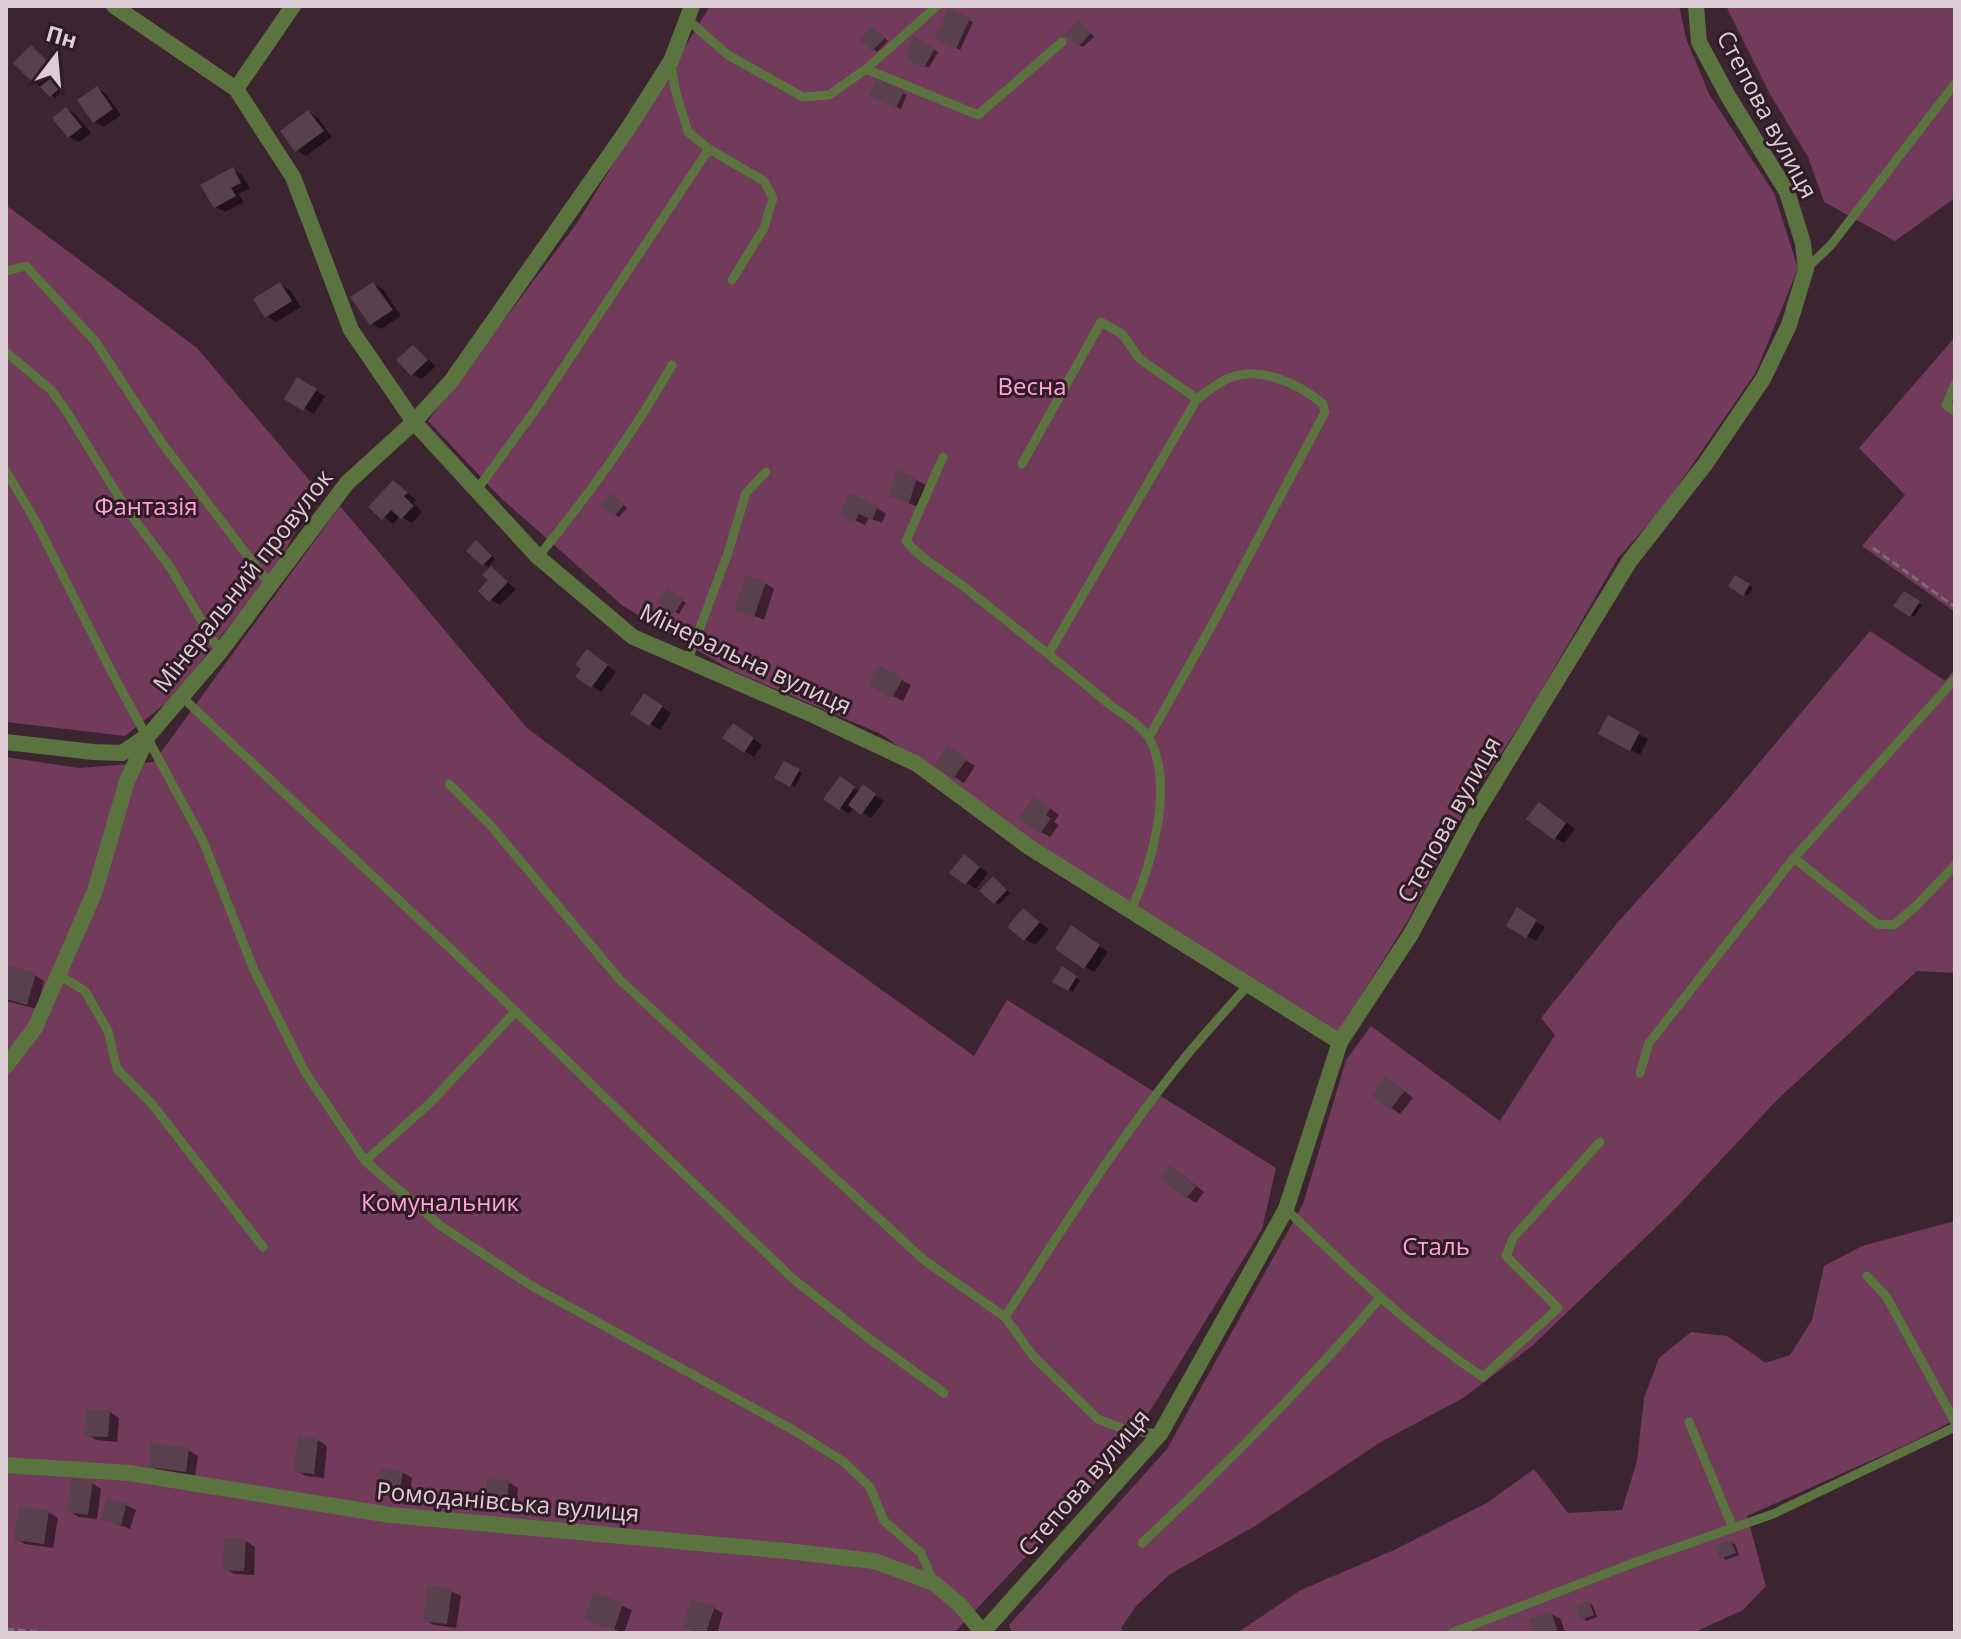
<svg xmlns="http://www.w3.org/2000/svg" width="1961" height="1639" viewBox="0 0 1961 1639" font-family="'Open Sans',sans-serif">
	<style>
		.green { fill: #723a5b }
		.shadow { fill: #0007 }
		.building { fill: #59404d }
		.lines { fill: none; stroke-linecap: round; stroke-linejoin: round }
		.path { stroke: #7d6a74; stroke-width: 3; stroke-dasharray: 8 4; stroke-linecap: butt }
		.lane { stroke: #5b733f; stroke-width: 9 }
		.street { stroke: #5b733f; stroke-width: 16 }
		.labels { text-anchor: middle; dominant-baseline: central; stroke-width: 6; stroke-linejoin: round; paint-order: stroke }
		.street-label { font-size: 24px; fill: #ddced5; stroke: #311b27 }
		.park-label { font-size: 24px; fill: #fea5d6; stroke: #311b27 }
	</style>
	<rect width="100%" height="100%" fill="#3c2531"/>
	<!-- green -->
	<path class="green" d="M710,6H1679L1686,38L1709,94L1774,193L1798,268L1756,372L1662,509L1618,558L1534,703L1469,803L1407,922L1338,1032L1055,858L881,734L731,670L623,606L501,498L428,421L577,223Z
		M1726,6H1955V198L1895,241L1824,202L1808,157L1771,96Z
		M6,205L197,348L317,489L279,563L171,699L125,736L6,722Z
		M1955,337V612L1862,546L1905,495L1859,448Z
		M340,506L527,728L790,924L974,1056L1007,1000L1276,1168L1262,1229L1126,1450L954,1633H6V757L79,768L154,762Z
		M1870,631L1945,681L1955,669V973L1917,971L1777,1100L1675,1209L1531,1347L1463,1398L1379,1443L1255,1526L1169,1575L1136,1606L1121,1628L1125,1633H1012L1009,1625L1167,1449L1303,1204L1346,1060L1371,1026L1500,1121L1555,1035L1541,1018L1618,922L1727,801Z
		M1955,1221V1420L1908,1444L1747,1516L1766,1586L1743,1610L1693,1633H1237L1301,1590L1392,1551L1487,1503L1534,1469L1568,1513L1622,1510L1637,1461L1644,1398L1659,1358L1691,1332L1727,1336L1766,1363L1790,1355L1812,1320L1824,1266L1862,1246Z"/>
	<!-- shadow -->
	<path class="shadow" d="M950,11L973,22L960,50L937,38Z
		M1083,26L1094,37L1083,47L1079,45Z
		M876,30L888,41L877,52L862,39Z
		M914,39L938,52L929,68L908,58Z
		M31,48L59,72L52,79L64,90L55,98L34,82Z
		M878,81L907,95L901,109L872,95Z
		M97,88L106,94L121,115L104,127L94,121Z
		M67,109L76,115L91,133L79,142L69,137Z
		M308,112L318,118L332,137L306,156L297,150Z
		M232,169L242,175L250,188L239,194L244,202L225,212L215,207Z
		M280,284L290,290L301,307L276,322L267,316Z
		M373,284L383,289L401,316L381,329L371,324Z
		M413,347L436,366L422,379L412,374Z
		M298,380L325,396L314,414L287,398Z
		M916,480L926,485L918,507L891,496Z
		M394,482L416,500L413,503L422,512L412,523L400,516L393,524L371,507Z
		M615,498L627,508L619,517L615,515Z
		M877,508L886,514L882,523L869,518L865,525L842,514Z
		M480,545L495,559L488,567L484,564Z
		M491,569L516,589L500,605L491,600Z
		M1736,577L1753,588L1748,596L1730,585Z
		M765,583L774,589L764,620L737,609Z
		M668,591L686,603L679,614L660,602Z
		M1904,593L1922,605L1914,617L1896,606Z
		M597,657L616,672L601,692L592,686Z
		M902,680L911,685L903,701L877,688Z
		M654,701L671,713L660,730L633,713Z
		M1609,718L1648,739L1640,755L1601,733Z
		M743,731L762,745L754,757L745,751Z
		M957,754L975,766L964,783L936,766Z
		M785,763L802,773L795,787L777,778Z
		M846,783L861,792L872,793L884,801L871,818L854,807L849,814L840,808Z
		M1044,804L1059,815L1054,822L1059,825L1050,837L1041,832Z
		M1549,810L1575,829L1564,843L1555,838Z
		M965,856L988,873L976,889L952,872Z
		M997,881L1010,893L999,905L995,902Z
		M1024,910L1049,929L1035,945L1025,939Z
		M1517,910L1545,927L1536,941L1508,925Z
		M1081,934L1108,952L1094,972L1085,967Z
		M6,967L35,975L44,981L37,1009L6,1001Z
		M1062,969L1080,980L1073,992L1055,981Z
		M1396,1084L1413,1098L1400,1114L1391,1108Z
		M1180,1173L1204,1192L1196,1203L1187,1197Z
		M110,1412L119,1418L117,1442L96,1440L87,1434Z
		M318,1440L327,1446L324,1478L306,1476L296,1471Z
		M188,1450L198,1456L195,1476L160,1471L150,1466Z
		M402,1472L412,1478L410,1497L390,1495L380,1490Z
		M508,1482L518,1488L516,1511L497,1510L488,1505Z
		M92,1483L101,1489L97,1519L79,1517L69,1511Z
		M126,1505L136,1510L130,1529L103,1519Z
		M48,1512L58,1518L53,1548L25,1544L16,1539Z
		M246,1541L255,1547L254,1575L234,1574L225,1568Z
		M1731,1542L1735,1544L1739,1555L1726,1560L1722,1557Z
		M451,1591L461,1596L456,1628L434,1625L425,1620Z
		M595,1595L632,1610L624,1633L586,1618Z
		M1589,1603L1593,1606L1597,1617L1587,1621L1583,1618Z
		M714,1608L723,1613L717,1633H700L684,1626Z
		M1551,1614L1561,1619L1565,1633H1536Z"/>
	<!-- building -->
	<path class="building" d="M949,8L970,18L956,49L935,39Z
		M1079,21L1091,33L1078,47L1065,34Z
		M872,26L885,38L872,51L859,39Z
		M913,36L935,48L924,68L906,58Z
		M31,45L51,65L33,83L13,63Z
		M52,77L61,87L50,97L40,87Z
		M877,79L904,91L896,108L869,96Z
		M97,86L113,109L93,123L77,100Z
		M66,107L82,127L68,138L52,118Z
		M308,110L324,131L295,152L280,131Z
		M233,167L241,183L231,188L236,196L214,208L200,185Z
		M280,282L292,301L265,318L253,299Z
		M373,282L393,310L370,325L350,297Z
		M413,345L428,360L411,376L396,360Z
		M297,377L317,389L303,411L284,399Z
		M897,470L917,478L909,503L888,496Z
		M393,480L408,493L404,496L414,506L401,519L391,510L382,520L368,507Z
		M611,493L624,504L614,517L600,505Z
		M849,493L878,506L872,520L859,514L855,522L840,515Z
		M476,540L492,556L482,566L466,551Z
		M491,566L508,582L489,602L478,591L488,580L482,575Z
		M746,575L766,582L754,617L734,610Z
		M1735,575L1750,584L1743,596L1728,586Z
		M667,588L684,599L674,614L657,602Z
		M1904,591L1920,601L1910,617L1893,606Z
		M587,649L608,665L591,688L575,677L581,669L575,665Z
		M878,665L903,678L892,698L868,685Z
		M644,693L663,706L649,726L630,714Z
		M1608,715L1640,732L1630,751L1598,734Z
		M733,723L754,738L744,753L722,738Z
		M947,745L967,759L953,779L934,766Z
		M784,761L800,769L790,787L774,778Z
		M840,776L855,787L839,810L823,799Z
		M863,784L876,794L861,815L848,805Z
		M1034,796L1051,808L1046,815L1051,818L1040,834L1018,818Z
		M1539,802L1566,823L1554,840L1526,819Z
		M964,854L980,867L965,885L949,873Z
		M993,876L1007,890L994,904L979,891Z
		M1517,907L1537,920L1526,938L1506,926Z
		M1023,908L1040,922L1024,941L1007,927Z
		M1071,925L1100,945L1084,969L1055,949Z
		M6,965L36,973L27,1005L6,999Z
		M1062,966L1077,976L1068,991L1052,982Z
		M1386,1076L1405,1091L1390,1110L1371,1095Z
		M1170,1165L1196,1186L1186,1199L1160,1179Z
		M86,1409L110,1410L108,1437L84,1436Z
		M298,1436L318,1438L314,1474L294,1472Z
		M151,1443L189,1448L186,1472L148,1467Z
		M380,1468L403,1471L400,1493L378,1491Z
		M72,1478L93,1481L88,1515L67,1512Z
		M487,1479L509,1480L507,1507L486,1506Z
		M107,1498L127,1503L121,1525L101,1520Z
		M19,1506L49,1510L44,1544L14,1540Z
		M224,1538L246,1539L244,1571L223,1570Z
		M1731,1540L1736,1553L1720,1559L1715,1546Z
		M428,1585L452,1589L447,1624L423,1621Z
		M593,1592L623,1603L614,1630L584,1619Z
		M691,1599L715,1606L706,1633L682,1627Z
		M1589,1601L1594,1615L1581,1620L1576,1606Z
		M1551,1611L1558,1633H1534L1529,1619Z"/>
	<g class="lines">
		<!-- path -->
		<path class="path" d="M1873,548L1955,607
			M6,1629L52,1633"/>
		<!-- lane -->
		<path class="lane" d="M687,19L728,55L803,97L829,95L866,69L937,6
			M671,64L675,89L688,132L709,149L764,181L773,198L764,228L732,280
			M866,69L978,115L1062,42
			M1806,269L1831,245L1954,85
			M6,271L26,266L95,341L162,443L270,585
			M6,352L51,390L67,412L125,507L170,567L220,652
			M1955,384L1946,405L1955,411
			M943,457L906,541C921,559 943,571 963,586C1012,625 1061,664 1109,704C1122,714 1143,726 1150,740C1174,786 1152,865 1131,910
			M1022,464L1101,322L1122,334L1140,359L1197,399
			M6,471L36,522L109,667L203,841L254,970L305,1072L365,1161L441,1226L530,1285L795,1431L844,1462L870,1487L884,1521L921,1553L934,1583
			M476,491L538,406L709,149
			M538,557C588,496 633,434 672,365
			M1049,653L1197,399C1207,392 1217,383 1229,378C1260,365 1299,384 1323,404L1325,412L1217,616L1149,737
			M687,662L728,553L746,493L766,472
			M183,698L452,950L792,1278L867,1337L944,1393
			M449,784L492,827L620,980L924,1260L1005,1317L1033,1356L1098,1419L1129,1431L1160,1434
			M1794,858L1877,924L1894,925L1917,905L1955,865
			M59,975L85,991L108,1031L117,1069L152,1104L263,1247
			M1640,1073L1649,1043L1794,858L1955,679
			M365,1161L430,1103L515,1012
			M1286,1209C1349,1269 1410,1329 1483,1377L1558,1308L1506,1256L1513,1238L1600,1142
			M1867,1276L1886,1296L1955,1422
			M1005,1317C1063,1228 1120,1137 1187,1055C1207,1031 1228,1008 1248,985
			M1689,1422L1733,1528
			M1142,1543C1226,1465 1306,1385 1380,1298
			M1452,1633L1636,1562L1773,1514L1955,1427"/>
		<!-- street -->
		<path class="street" d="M114,6L236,89L293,177L351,330L414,422L538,557L633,637L813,715L917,764L1029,847L1340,1042
			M236,89L293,6
			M6,742L93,752L122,753L146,737
			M6,1066L35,1028L95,891L127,781L148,736L220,652L347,483L414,422L452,380L627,130L671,61L692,6
			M6,1465L129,1473L390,1515L787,1551L874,1561L934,1583L960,1605L983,1633
			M983,1632L1160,1434L1286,1209L1340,1042L1411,934L1474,816L1629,562L1706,463L1763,379L1789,325L1806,269L1803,243L1787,192L1728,96L1699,42L1696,6"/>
	</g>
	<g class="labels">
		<!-- street labels -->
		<g class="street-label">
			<text transform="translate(1768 114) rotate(62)">Степова вулиця</text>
			<text transform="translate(242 580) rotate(-52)">Мінеральний провулок</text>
			<text transform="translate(746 658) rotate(25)">Мінеральна вулиця</text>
			<text transform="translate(1448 819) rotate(-61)">Степова вулиця</text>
			<text transform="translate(1083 1482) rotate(-49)">Степова вулиця</text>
			<text transform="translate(508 1501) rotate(5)">Ромоданівська вулиця</text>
		</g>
		<!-- park labels -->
		<g class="park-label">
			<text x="1032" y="385">Весна</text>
			<text x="146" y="505">Фантазія</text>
			<text x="440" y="1201">Комунальник</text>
			<text x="1436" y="1245">Сталь</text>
		</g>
	</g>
	<!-- border -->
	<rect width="1961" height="1639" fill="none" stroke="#ddced5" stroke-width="16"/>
	<!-- north arrow -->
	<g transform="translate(56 56) rotate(16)" stroke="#311b27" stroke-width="6" paint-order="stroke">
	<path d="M0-6L14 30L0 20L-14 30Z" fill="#ddced5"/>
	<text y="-12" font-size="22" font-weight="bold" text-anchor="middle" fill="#ddced5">Пн</text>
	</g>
</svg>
